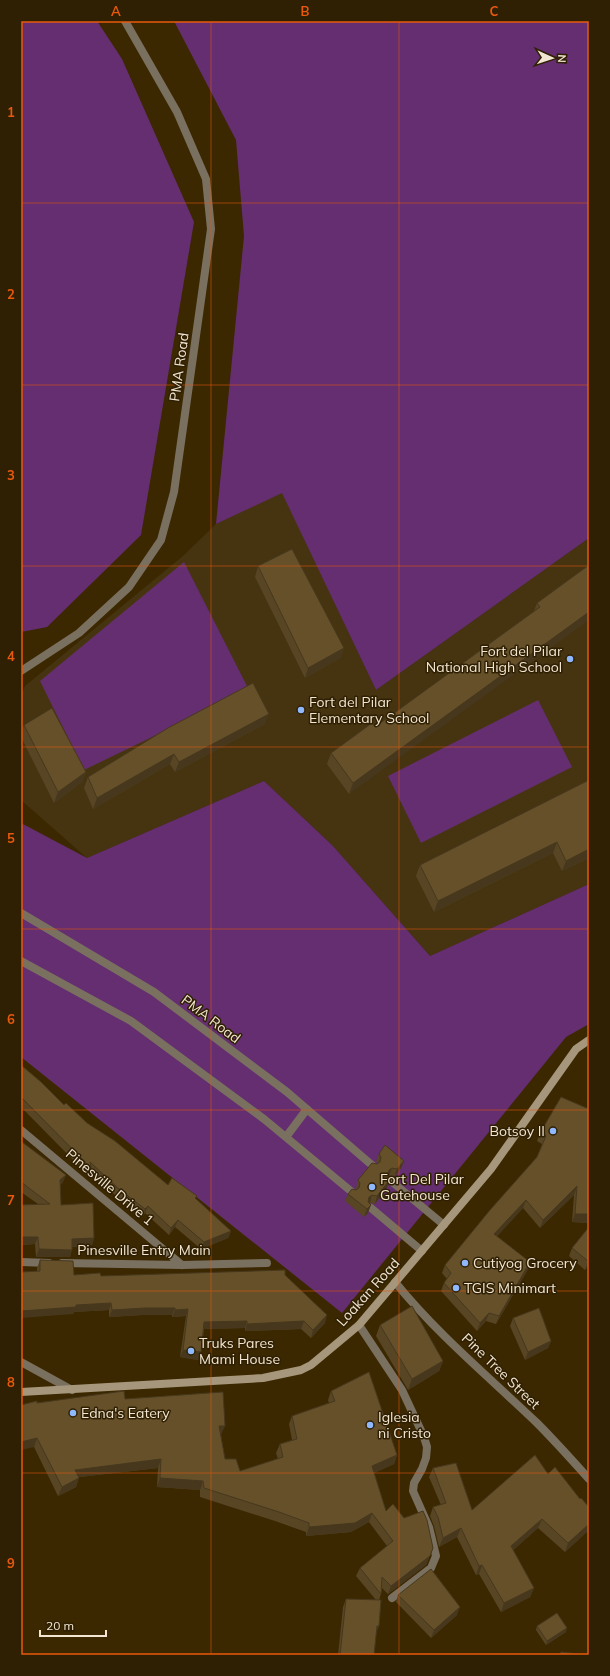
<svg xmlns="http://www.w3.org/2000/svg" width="610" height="1676" viewBox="0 0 610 1676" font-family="Mulish,sans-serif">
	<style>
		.built { fill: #463411 }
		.green { fill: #642e70 }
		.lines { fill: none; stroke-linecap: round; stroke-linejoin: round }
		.street { stroke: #7a7060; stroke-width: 8 }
		.secondary { stroke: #a6977c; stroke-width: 8 }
		.wall { fill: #574524 }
		.shaded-wall { fill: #47381d }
		.building { fill: #65502a; stroke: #47381d }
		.grid { fill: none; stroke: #e8590c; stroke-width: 1; stroke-opacity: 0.55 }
		.poi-dot { fill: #8fb8fd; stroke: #2f2003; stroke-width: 1.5 }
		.labels { text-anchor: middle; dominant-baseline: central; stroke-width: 3; stroke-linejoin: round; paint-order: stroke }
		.street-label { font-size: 14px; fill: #f2e5d1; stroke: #2f2003 }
		.poi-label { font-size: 14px; fill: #f2e5d1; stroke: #2f2003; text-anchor: start }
		.neatline { fill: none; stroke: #e8590c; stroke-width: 1.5 }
		.grid-label { font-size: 13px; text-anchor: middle; font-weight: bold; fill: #e8590c }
	</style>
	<rect width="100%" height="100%" fill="#3c2800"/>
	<!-- built -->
	<path class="built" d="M282,492L376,690L589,538V884L430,956L333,846L264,781L87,858L21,800V695L25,686L183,556L216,524Z"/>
	<!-- green -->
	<path class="green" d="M21,21H97L122,59L194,222L141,535L47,627L21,632Z
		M174,21H589V538L376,690L282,493L216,524L244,236L236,140Z
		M184,562L249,690L84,770L40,681Z
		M538,700L572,767L421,843L388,776Z
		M264,781L333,846L430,956L589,884V1024L566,1037L342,1313L21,1057V823L87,858Z"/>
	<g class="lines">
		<!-- street -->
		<path class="street" d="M21,671L79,633L129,587L161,540L174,492L211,229L206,179L177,112L125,21
			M21,913L154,992L287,1092L373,1166
			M21,961L131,1021L264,1119L352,1192
			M21,1130L182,1265
			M286,1137L307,1109
			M391,1181L444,1225
			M371,1208L422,1251
			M21,1262L49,1263
			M62,1263L182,1265L267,1263
			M395,1282C437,1334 489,1377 537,1423C555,1441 572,1460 589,1479
			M359,1325L402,1390L424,1437L427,1447L426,1458L422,1469L414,1483L413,1491L429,1527L436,1556L431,1568L392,1598
			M21,1362L72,1390"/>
		<!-- secondary -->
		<path class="secondary" d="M21,1392L263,1378L301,1370L311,1365L359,1325L491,1169L576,1049L589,1040"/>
	</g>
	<!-- wall -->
	<path class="wall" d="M589,565L349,794L327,764L331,753L375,727L534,611L537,603Z
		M258,566L344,648L340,658L305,678L255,577Z
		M265,724L175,772L170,764L93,809L84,788L88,777Z
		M24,725L86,772L82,782L54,803L21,737V733Z
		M589,780V858L562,871L553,853L434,912L416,876L420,865Z
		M21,1065L64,1105L168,1185L196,1199L231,1231L228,1238L201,1249L175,1227L169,1235L145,1213L143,1216L116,1196L89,1171L88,1175L21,1107Z
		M589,1109V1223L572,1222L574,1195L540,1228L523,1208L497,1236L530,1262L527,1271L496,1324L486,1321L477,1331L441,1291L444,1283L447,1279L442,1273L445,1265L537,1157L542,1144L537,1141L540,1133Z
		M21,1144L63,1182L60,1185L61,1205L94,1238L92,1245L72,1247L70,1257H36L35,1244L21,1245V1205L38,1204L21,1192Z
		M379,1154L404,1161L401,1168L394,1177L389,1176L388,1186L375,1204L369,1203L368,1213L364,1217L345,1201L348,1194L357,1190L356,1188L358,1180L378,1164L376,1161Z
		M589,1227V1265L585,1270L569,1256L572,1248Z
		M40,1260L74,1275L101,1276L285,1275L325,1323L311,1338L301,1329L245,1331V1328L204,1329L201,1352L198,1360L180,1357L186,1316L172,1317V1315H142L109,1317V1310L74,1312L73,1314L37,1271V1268Z
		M513,1318L551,1341L548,1348L525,1360L510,1326Z
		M380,1325L443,1361L439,1371L408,1390L376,1336Z
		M331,1391L397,1455L394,1464L374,1473L386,1511L404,1518L433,1548L426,1565L388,1594L382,1588L381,1594L379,1600V1626L376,1633L374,1655H338L343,1607L346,1599L376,1600L356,1576L360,1568L387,1546L369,1522L351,1532L306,1536V1532L275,1521L200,1497V1490L157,1487L158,1468L79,1477L76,1487L58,1496L34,1447L37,1403L125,1399L221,1435L225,1459L240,1471L278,1459L276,1453L280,1444L292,1440L289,1424L292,1416L329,1403L328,1400Z
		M433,1468L472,1510L548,1474L580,1499L589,1507V1530L565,1552L538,1528L513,1550L534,1588L530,1597L501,1612L479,1574L476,1575L457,1537L439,1547L434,1526L430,1516L433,1507L441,1505L429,1477Z
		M398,1595L457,1615L431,1638L396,1602Z
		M537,1626L566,1632L546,1645L536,1630Z"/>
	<!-- shaded-wall -->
	<path class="shaded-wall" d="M589,612V620L349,794L353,783Z
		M344,648L340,658L305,678L308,668Z
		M269,714L265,724L175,772L179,762Z
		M174,754L170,764L93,809L97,798Z
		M86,772L82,782L54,803L58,792Z
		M557,842L553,853L434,912L438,901Z
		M589,849V858L562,871L566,861Z
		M404,1161L401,1168L394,1177L397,1169Z
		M392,1168L389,1176L387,1178L389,1170Z
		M66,1175L63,1182L57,1187L60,1180Z
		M391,1178L388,1186L375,1204L377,1196Z
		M577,1186L574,1195L540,1228L543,1220Z
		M372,1195L370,1203L367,1205L369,1197Z
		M526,1200L523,1208L491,1243L494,1234Z
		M371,1205L368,1213L364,1217L367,1209Z
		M148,1206L145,1213L143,1216L145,1209Z
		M575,1214H589V1223L572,1222Z
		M178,1220L175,1227L169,1235L171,1228Z
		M231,1231L228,1238L201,1249L204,1242Z
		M21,1237H38L35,1244L21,1245Z
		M94,1238L92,1245L69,1247L72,1239Z
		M39,1249L72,1250L70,1257H36Z
		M588,1261H589V1265L585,1270Z
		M530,1262L527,1271L496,1324L499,1316Z
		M111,1303L109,1310L74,1312L73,1314L21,1318V1311L76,1305Z
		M145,1308H175L172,1315H142L109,1317L112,1310Z
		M188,1309L186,1316L172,1317L175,1310Z
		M489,1313L486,1321L477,1331L480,1323Z
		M327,1315L325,1323L311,1338L313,1330Z
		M247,1321L245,1328L202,1329L204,1322Z
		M304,1321L301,1329L245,1331L247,1324Z
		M551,1341L548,1348L525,1360L528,1352Z
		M183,1350L201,1352L198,1360L180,1357Z
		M443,1361L439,1371L408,1390L412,1379Z
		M219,1426H225L221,1435H216Z
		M37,1438L34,1447L21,1450V1442Z
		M397,1455L394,1464L369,1475L372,1466Z
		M161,1459L158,1468L71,1478L75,1470Z
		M79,1478L76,1487L58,1496L62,1487Z
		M160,1478L203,1481L200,1490L157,1487Z
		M372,1513L369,1522L351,1532L306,1536L309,1527Z
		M542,1519L538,1528L508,1555L511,1546Z
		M589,1524V1530L565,1552L568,1543Z
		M461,1528L457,1537L439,1547L443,1538Z
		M433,1548L426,1565L388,1594L391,1586Z
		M482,1565L479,1574L476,1575L479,1566Z
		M534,1588L530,1597L501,1612L504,1603Z
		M460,1607L457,1615L431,1638L434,1630Z
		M377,1626H379L376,1633Z
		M567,1628L566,1632L546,1645L547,1641Z"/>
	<!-- building -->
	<path class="building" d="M292,549L344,648L308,668L258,566Z
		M589,565V612L353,783L331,753L372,723L375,727L540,607L537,603Z
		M253,683L269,714L179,762L174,754L97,798L88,777L168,728Z
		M52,708L86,772L58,792L24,725Z
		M589,780V849L566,861L557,842L438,901L420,865Z
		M21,1065L41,1082L64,1105L66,1103L87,1123L115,1141L168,1185L172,1178L197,1196L195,1198L231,1231L204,1242L178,1220L171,1228L148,1206L145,1209L119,1189L90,1162L91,1168L21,1097Z
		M561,1097L589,1109V1214H575L577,1186L543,1220L526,1200L494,1234L530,1262L499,1316L489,1313L480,1323L444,1283L451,1273L445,1265L490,1210L537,1157L546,1136L540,1133Z
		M22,1142L66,1175L60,1180L61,1205L93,1203L94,1238L72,1239V1250L39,1249L38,1237H21V1205L50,1204L21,1182V1144Z
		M385,1145L404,1161L397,1169L392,1168L389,1170L388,1175L391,1178L377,1196L372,1195L369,1197L368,1202L371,1205L367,1209L348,1194L352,1189L356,1190L359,1188L360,1183L358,1180L372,1163L377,1164L380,1162L381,1157L379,1154Z
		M589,1227V1261H588L572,1248Z
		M40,1260L73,1261L74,1275L100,1273L101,1276L285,1270V1275L327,1315L313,1330L304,1321L247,1324V1321L204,1322L201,1352L183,1350L188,1309L175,1310V1308H145L112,1310L111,1303L76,1305V1307L21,1311V1272L40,1271Z
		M412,1306L443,1361L412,1379L380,1325Z
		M539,1308L551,1341L528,1352L513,1318Z
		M369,1372L397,1455L372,1466L386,1511L393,1504L404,1518L423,1511L427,1520L433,1548L430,1556L391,1586L382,1577L381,1594L360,1568L393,1541L372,1513L355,1523L309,1527V1523L279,1512L204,1488L203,1481L160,1478L161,1459L75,1470L79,1478L62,1487L37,1438L21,1442V1405L37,1401V1403L124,1391L125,1399L223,1392L225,1426H219L225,1459H236L240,1471L283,1457L280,1444L297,1439L292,1416L335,1401L331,1391Z
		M535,1455L548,1474L555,1467L580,1499L581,1498L589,1507V1524L568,1543L542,1519L511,1546L534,1588L504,1603L482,1565L479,1566L461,1528L443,1538L438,1517L433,1507L446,1503L433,1468L456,1463L472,1510Z
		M431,1569L460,1607L434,1630L398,1595Z
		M346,1599L381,1600L379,1626H377L374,1655H340Z
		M557,1613L567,1628L547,1641L537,1626Z
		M561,1652L587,1655H560Z"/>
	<!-- grid -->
	<path class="grid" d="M211,21V1655M399,21V1655M21,203H589M21,385H589M21,566H589M21,747H589M21,929H589M21,1110H589M21,1291H589M21,1473H589"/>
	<!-- markers -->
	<g class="poi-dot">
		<circle cx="570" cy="659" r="4"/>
		<circle cx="301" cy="710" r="4"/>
		<circle cx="553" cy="1131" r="4"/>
		<circle cx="372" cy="1187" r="4"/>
		<circle cx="465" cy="1263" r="4"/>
		<circle cx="456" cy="1288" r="4"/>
		<circle cx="191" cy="1351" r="4"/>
		<circle cx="73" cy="1413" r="4"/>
		<circle cx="370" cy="1425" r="4"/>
	</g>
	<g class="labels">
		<!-- street labels -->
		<g class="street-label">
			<text transform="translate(179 367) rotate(-82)">PMA Road</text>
			<text transform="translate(211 1019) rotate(37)">PMA Road</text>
			<text transform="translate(110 1187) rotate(40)">Pinesville Drive 1</text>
			<text x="144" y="1250">Pinesville Entry Main</text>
			<text transform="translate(368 1292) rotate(-48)">Loakan Road</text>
			<text transform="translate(501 1371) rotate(44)">Pine Tree Street</text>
		</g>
		<!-- poi labels -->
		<g class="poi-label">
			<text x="562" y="651" text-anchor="end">Fort del Pilar<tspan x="562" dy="16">National High School</tspan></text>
			<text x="309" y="702">Fort del Pilar<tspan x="309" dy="16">Elementary School</tspan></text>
			<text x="545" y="1131" text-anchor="end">Botsoy II</text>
			<text x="380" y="1179">Fort Del Pilar<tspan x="380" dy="16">Gatehouse</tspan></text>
			<text x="473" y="1263">Cutiyog Grocery</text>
			<text x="464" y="1288">TGIS Minimart</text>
			<text x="199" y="1343">Truks Pares<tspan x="199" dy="16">Mami House</tspan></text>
			<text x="81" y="1413">Edna's Eatery</text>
			<text x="378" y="1417">Iglesia<tspan x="378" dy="16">ni Cristo</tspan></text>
		</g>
	</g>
	<!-- border -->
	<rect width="610" height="1676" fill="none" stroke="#2f2003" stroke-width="44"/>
	<!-- north arrow -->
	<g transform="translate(552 58) rotate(93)" stroke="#2f2003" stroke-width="3" paint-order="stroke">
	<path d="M0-3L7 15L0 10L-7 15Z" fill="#f2e5d1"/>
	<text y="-6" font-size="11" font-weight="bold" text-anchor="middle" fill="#f2e5d1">N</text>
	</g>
	<!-- scale -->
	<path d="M40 1630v6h66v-6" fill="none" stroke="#f2e5d1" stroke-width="2"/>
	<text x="46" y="1630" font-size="12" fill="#f2e5d1" stroke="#2f2003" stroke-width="3" paint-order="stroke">20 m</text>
	<rect x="22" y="22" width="566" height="1632" class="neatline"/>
	<g class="grid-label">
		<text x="116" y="16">A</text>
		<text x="305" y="16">B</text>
		<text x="494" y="16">C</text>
		<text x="11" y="117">1</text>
		<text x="11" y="299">2</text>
		<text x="11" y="480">3</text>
		<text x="11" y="661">4</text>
		<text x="11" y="843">5</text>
		<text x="11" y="1024">6</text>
		<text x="11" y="1205">7</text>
		<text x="11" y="1387">8</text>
		<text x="11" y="1568">9</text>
	</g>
</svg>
